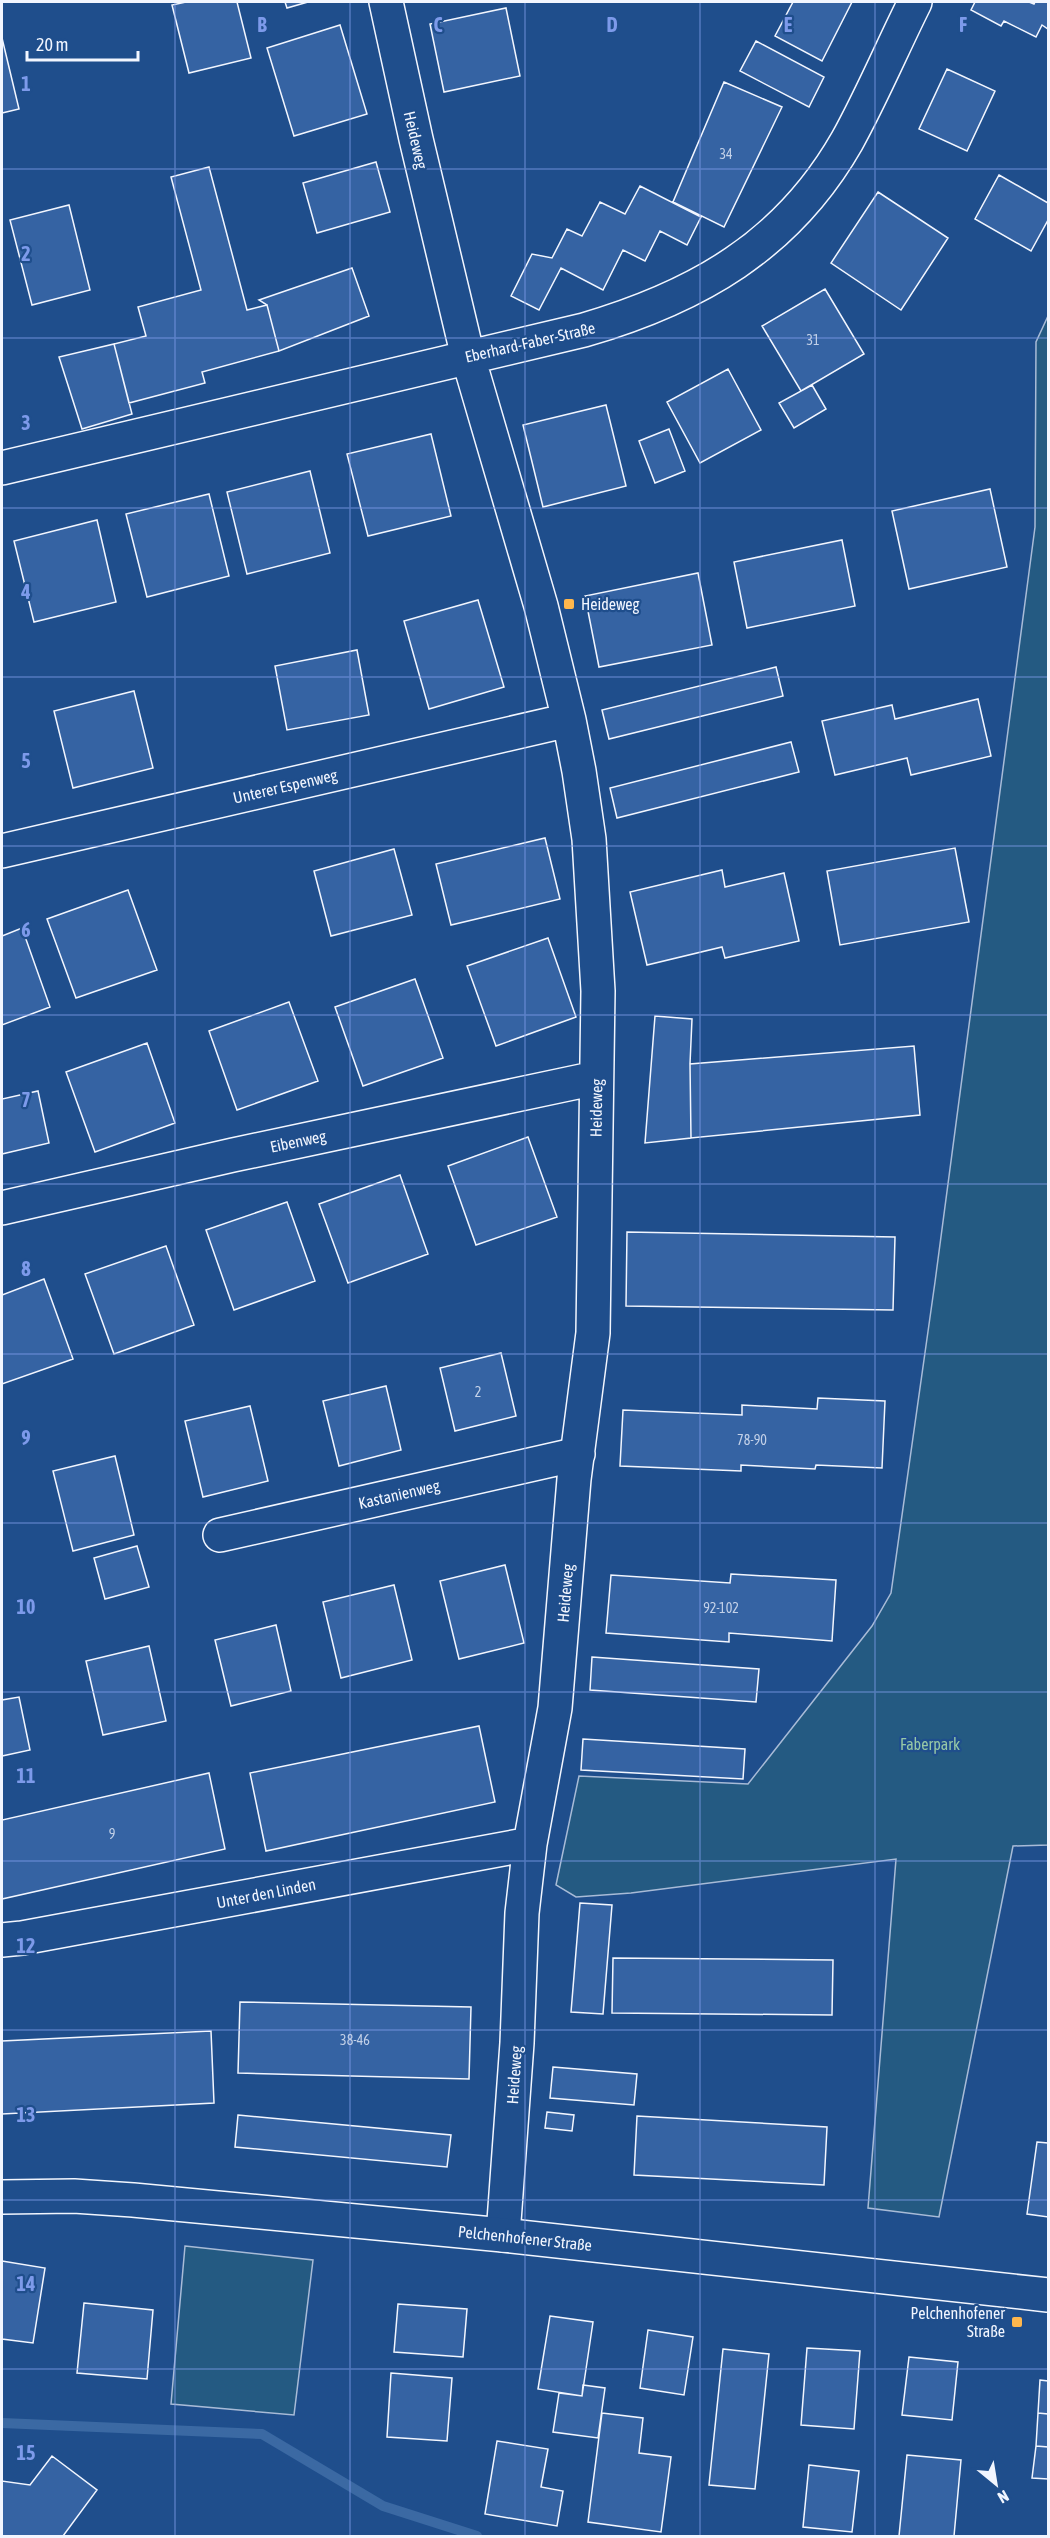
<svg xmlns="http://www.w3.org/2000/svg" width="1050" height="2538" viewBox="0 0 1050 2538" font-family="'Asap Condensed',sans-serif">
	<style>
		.green { fill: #245a82; stroke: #a8bbd7; stroke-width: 1.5 }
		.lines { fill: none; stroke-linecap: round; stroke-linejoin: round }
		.stream { stroke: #3b69a3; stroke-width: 10 }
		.building { fill: #3563a3; stroke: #f2f6ff; stroke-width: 1.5 }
		.minor-casing { stroke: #f2f6ff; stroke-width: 36 }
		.secondary-casing { stroke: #f2f6ff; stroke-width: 36 }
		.minor { stroke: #1f4e8c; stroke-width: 33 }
		.secondary { stroke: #1f4e8c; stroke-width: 33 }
		.grid { fill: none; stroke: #7d9aea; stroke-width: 1.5; stroke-opacity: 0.55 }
		.poi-dot { fill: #ffb74d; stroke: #1f4e8c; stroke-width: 2 }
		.labels { text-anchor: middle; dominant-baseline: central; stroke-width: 4.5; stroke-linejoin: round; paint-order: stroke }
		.number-label { font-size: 14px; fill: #c3d1e8 }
		.street-label { font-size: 16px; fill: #f2f6ff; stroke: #1f4e8c }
		.poi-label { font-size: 16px; fill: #f2f6ff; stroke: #1f4e8c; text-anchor: start }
		.park-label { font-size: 16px; fill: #97c8a6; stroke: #1f4e8c }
		.grid-label { font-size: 20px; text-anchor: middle; font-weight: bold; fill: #7d9aea; stroke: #1f4e8c; stroke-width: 4.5; stroke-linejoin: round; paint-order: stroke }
	</style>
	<rect width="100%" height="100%" fill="#1f4e8c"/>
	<!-- green -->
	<path class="green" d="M1048,316V1845L1013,1846L939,2217L868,2208L896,1859L631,1893L576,1897L556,1885L579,1776L748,1784L872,1626L891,1593L935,1282L1035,527L1036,342Z
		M185,2246L313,2260L294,2415L171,2404Z"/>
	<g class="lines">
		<!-- stream -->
		<path class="stream" d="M2,2423L262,2434L383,2506L477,2536"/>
	</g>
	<!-- building -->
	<path class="building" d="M186,2H237L251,58L189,73L172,5Z
		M285,2H308L287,8Z
		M793,2H852L822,61L775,36Z
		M975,2H1029L1034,4L1035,2H1048V29L1042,25L1036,37L1004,21L1001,26L971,10Z
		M506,8L520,76L444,92L430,24Z
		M340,25L367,114L294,136L267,48Z
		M2,38L19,109L2,113Z
		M756,41L824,77L809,107L740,71Z
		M947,69L995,91L967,151L919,129Z
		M724,82L782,107L724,227L673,202Z
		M376,162L390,212L317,233L303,183Z
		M209,167L247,310L267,305L279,351L202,372L205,383L129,403L114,344L146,336L138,307L201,290L171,177Z
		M999,175L1048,203V220L1031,251L975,219Z
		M640,186L701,217L687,245L660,231L645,261L623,250L603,290L561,268L539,310L511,296L532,254L552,258L567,229L582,236L600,202L625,214Z
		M878,192L948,238L901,310L831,263Z
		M69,205L90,290L32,305L10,220Z
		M352,268L369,316L279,351L267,305L259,300Z
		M825,289L864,354L801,391L762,326Z
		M114,344L132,414L82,429L59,357Z
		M728,369L761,430L700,463L667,402Z
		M812,385L826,409L794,428L779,403Z
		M606,405L626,486L543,507L523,425Z
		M669,429L685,471L655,483L639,441Z
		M431,434L451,516L368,536L347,454Z
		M310,471L330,553L247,574L227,492Z
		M990,489L1007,567L909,589L892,511Z
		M209,494L229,576L147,597L126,514Z
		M97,520L116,602L34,622L14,541Z
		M842,540L855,606L747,628L734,562Z
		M698,573L712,645L599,667L585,596Z
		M478,600L504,687L429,709L404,621Z
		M357,650L369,715L287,730L275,666Z
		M776,667L783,696L609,739L602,710Z
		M134,691L153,768L73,788L54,711Z
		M978,699L991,756L911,775L907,758L835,775L822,721L892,705L895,719Z
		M791,742L799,772L617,818L610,788Z
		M545,838L560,899L451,925L436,864Z
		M955,848L969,922L840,945L827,871Z
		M394,849L412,915L331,936L314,871Z
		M722,870L725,887L784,873L799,941L725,958L722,947L647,965L630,892Z
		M128,890L157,970L76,998L47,919Z
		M22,928L50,1007L2,1025V936Z
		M548,938L576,1017L496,1046L467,966Z
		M415,979L443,1058L363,1086L335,1007Z
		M289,1002L318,1081L237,1110L209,1031Z
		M655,1016L692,1019L690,1064L691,1138L645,1143Z
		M147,1043L175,1123L95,1152L66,1072Z
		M914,1046L920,1115L691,1138L690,1064Z
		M38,1091L49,1143L2,1154V1099Z
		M528,1137L557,1217L476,1245L448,1166Z
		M400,1175L428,1254L348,1283L319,1204Z
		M287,1202L315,1281L234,1310L206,1230Z
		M627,1232L895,1237L893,1310L626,1306Z
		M166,1246L194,1325L114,1354L85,1274Z
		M44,1279L73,1359L2,1384V1295Z
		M501,1353L516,1416L455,1431L440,1368Z
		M386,1386L401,1450L339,1466L323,1401Z
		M818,1398L885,1401L882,1468L816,1465L815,1469L741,1465V1471L620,1466L623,1410L742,1415V1405L817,1409Z
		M250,1406L268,1481L203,1497L185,1421Z
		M115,1456L134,1535L73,1551L53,1471Z
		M137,1546L149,1587L105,1599L94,1558Z
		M505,1565L524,1643L459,1659L440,1581Z
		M731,1574L836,1580L832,1641L729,1633V1642L606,1633L611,1575L730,1583Z
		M394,1585L412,1660L341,1678L323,1602Z
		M276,1625L291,1691L231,1706L215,1640Z
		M149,1646L166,1721L103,1735L86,1661Z
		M592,1657L759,1669L756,1702L590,1690Z
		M19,1697L30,1750L2,1756V1700Z
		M479,1726L495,1802L266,1851L250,1773Z
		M583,1739L745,1749L743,1779L581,1770Z
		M209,1773L225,1849L2,1899V1820Z
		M580,1903L612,1905L603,2014L571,2012Z
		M613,1958L833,1960L832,2015L612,2013Z
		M240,2002L471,2007L469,2079L238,2073Z
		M211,2031L214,2103L2,2114V2041Z
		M553,2067L637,2074L634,2105L550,2098Z
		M547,2112L574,2115L572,2131L545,2128Z
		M238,2115L451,2135L447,2167L235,2147Z
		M637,2116L827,2127L824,2185L634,2175Z
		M1037,2142L1048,2143V2217L1027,2214Z
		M2,2261L45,2268L33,2343L2,2339Z
		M84,2303L153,2310L147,2379L77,2373Z
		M398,2304L467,2309L463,2357L394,2352Z
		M550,2316L593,2322L582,2396L538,2389Z
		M648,2330L693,2337L684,2395L640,2388Z
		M807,2348L860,2351L854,2429L801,2425Z
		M723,2349L769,2354L755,2489L709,2485Z
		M909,2357L958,2362L952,2420L902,2415Z
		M391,2373L452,2378L447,2441L387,2437Z
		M1040,2380L1048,2381V2414L1038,2413Z
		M583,2385L605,2388L598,2438L553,2432L559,2393L582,2396Z
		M602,2413L643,2418L639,2453L671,2457L661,2532L588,2522Z
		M1038,2413L1048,2414V2447L1036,2446Z
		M497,2441L548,2449L541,2487L563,2491L557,2526L485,2514Z
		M1036,2446L1048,2447V2479L1032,2478Z
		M907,2455L961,2460L954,2536H899Z
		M52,2456L97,2490L63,2536H2V2481L30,2485Z
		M809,2465L859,2471L852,2532L803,2527Z"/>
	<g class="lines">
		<!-- minor casing -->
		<g class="minor-casing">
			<path id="minor" d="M386,2L416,139L468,357L541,606L569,720L579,771L589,839L598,991L593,1333L574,1479L555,1708L530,1844L522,1913L517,2043L503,2235
				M2,468L584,330C697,297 787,246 847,141C872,96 892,48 915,2
				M2,851L569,720
				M2,1208L233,1155L596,1078
				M220,1535L578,1454
				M2,1940L22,1938L530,1844"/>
		</g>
		<!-- secondary casing -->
		<g class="secondary-casing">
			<path id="secondary" d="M2,2197L74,2196L133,2200L503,2235L1048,2295"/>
		</g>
		<!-- minor -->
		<use href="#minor" class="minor"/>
		<!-- secondary -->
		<use href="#secondary" class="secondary"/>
	</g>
	<!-- grid -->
	<path class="grid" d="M175,2V2536M350,2V2536M525,2V2536M700,2V2536M875,2V2536M2,169H1048M2,338H1048M2,508H1048M2,677H1048M2,846H1048M2,1015H1048M2,1184H1048M2,1354H1048M2,1523H1048M2,1692H1048M2,1861H1048M2,2030H1048M2,2200H1048M2,2369H1048"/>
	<!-- markers -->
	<g class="poi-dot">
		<rect x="563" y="598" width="12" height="12" rx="3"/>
		<rect x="1011" y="2316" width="12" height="12" rx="3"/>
	</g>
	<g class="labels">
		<!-- number labels -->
		<g class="number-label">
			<text x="726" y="154">34</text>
			<text x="813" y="340">31</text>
			<text x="478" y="1392">2</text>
			<text x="752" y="1440">78-90</text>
			<text x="721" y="1608">92-102</text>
			<text x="112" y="1834">9</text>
			<text x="355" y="2040">38-46</text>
		</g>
		<!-- street labels -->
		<g class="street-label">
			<text transform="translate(416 140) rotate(77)">Heideweg</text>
			<text transform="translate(530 342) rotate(-13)">Eberhard-Faber-Straße</text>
			<text transform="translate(285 786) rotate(-13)">Unterer Espenweg</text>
			<text transform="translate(596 1108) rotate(-89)">Heideweg</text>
			<text transform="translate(298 1141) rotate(-12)">Eibenweg</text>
			<text transform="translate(399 1494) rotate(-13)">Kastanienweg</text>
			<text transform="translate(565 1593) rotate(-85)">Heideweg</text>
			<text transform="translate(266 1893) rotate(-11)">Unter den Linden</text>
			<text transform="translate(514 2075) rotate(-86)">Heideweg</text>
			<text transform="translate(525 2238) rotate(6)">Pelchenhofener Straße</text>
		</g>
		<!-- poi labels -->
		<g class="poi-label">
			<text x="581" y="604">Heideweg</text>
			<text x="1005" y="2313" text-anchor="end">Pelchenhofener<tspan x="1005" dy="18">Straße</tspan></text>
		</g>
		<!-- park labels -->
		<g class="park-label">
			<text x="930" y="1744">Faberpark</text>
		</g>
	</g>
	<g class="grid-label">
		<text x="262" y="32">B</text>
		<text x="438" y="32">C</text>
		<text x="612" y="32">D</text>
		<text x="788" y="32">E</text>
		<text x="963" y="32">F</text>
		<text x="26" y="91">1</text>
		<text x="26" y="261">2</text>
		<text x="26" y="430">3</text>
		<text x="26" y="599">4</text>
		<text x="26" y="768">5</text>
		<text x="26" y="937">6</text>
		<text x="26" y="1107">7</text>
		<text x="26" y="1276">8</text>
		<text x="26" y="1445">9</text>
		<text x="26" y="1614">10</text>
		<text x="26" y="1783">11</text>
		<text x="26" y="1953">12</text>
		<text x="26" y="2122">13</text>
		<text x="26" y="2291">14</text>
		<text x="26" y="2460">15</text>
	</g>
	<!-- border -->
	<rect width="1050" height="2538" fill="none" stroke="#f2f6ff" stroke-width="6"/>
	<!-- north arrow -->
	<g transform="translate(996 2484) rotate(150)" stroke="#1f4e8c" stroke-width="4.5" paint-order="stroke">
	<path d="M0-4.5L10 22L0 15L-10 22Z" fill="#f2f6ff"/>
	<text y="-9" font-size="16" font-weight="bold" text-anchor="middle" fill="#f2f6ff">N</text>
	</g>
	<!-- scale -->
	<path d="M27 51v9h111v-9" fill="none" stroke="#f2f6ff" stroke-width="3"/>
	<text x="36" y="51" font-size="18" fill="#f2f6ff" stroke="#1f4e8c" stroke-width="4.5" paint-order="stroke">20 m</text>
</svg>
